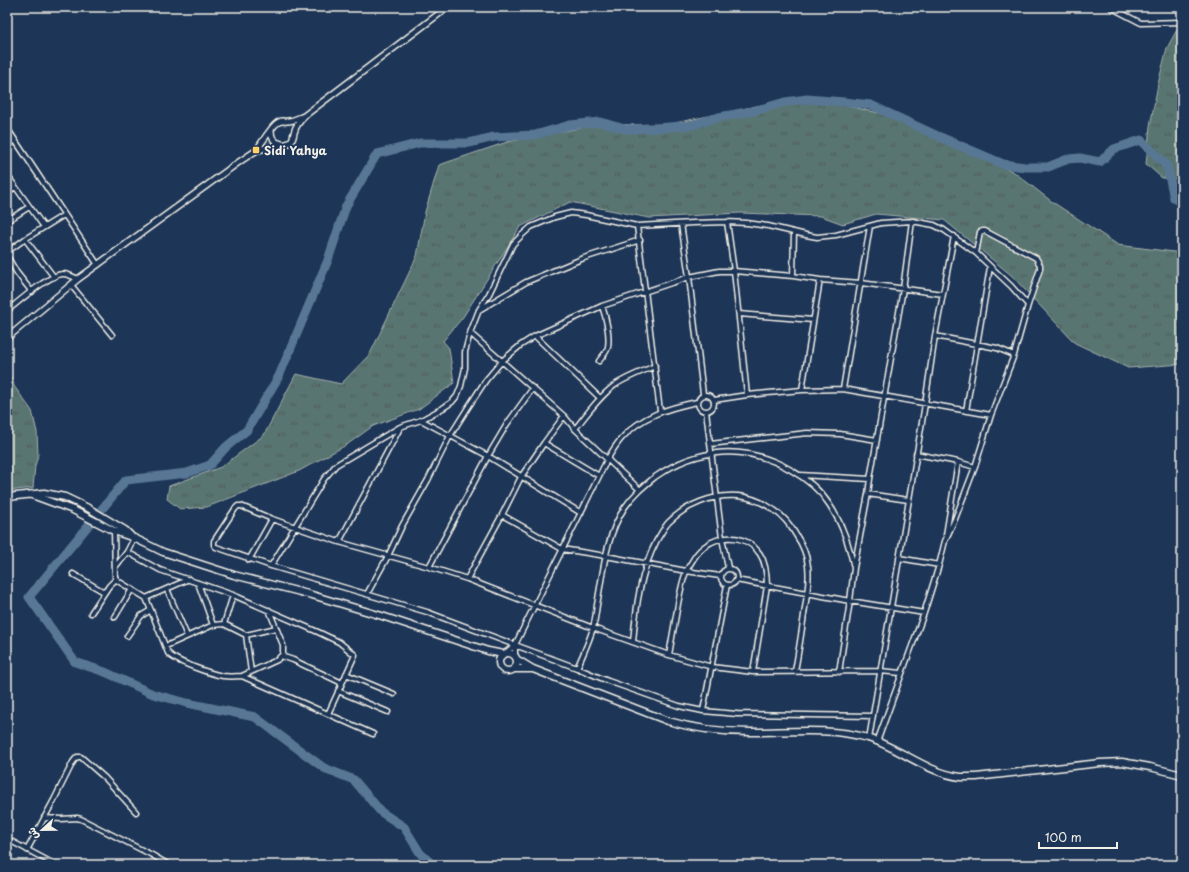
<svg xmlns="http://www.w3.org/2000/svg" width="1189" height="872" viewBox="0 0 1189 872" font-family="'Playpen Sans','Playpen Sans Arabic',sans-serif">
	<style>
		.grass { fill: url(#grass-tufts); stroke: #a6b2ac }
		.lines { fill: none; stroke-linecap: round; stroke-linejoin: round }
		.river { stroke: #587795; stroke-width: 9 }
		.minor-casing { stroke: #f4f1e8; stroke-width: 7 }
		.tertiary-casing { stroke: #f4f1e8; stroke-width: 8 }
		.secondary-casing { stroke: #f4f1e8; stroke-width: 9 }
		.minor { stroke: #1d3557; stroke-width: 4 }
		.tertiary { stroke: #1d3557; stroke-width: 5 }
		.secondary { stroke: #1d3557; stroke-width: 6 }
		.poi-dot { fill: #ffd166; stroke: #1d3557; stroke-width: 1.5 }
		.labels { text-anchor: middle; dominant-baseline: central; stroke-width: 3.5; stroke-linejoin: round; paint-order: stroke }
		.poi-label { font-size: 12px; font-weight: bold; fill: #f4f1e8; stroke: #1d3557; text-anchor: start }
	</style>
	<defs>
		<pattern id="grass-tufts" width="24" height="20" patternUnits="userSpaceOnUse"><rect width="24" height="20" fill="#597471"/><path d="M3 7l-1-3M5 7V3M7 7l1-3M15 17l-1-3M17 17v-4M19 17l1-3" fill="none" stroke="#505c59"/></pattern>
	</defs>
	<rect width="100%" height="100%" fill="#1d3557"/>
	<filter id="ink" filterUnits="userSpaceOnUse"><feTurbulence type="fractalNoise" baseFrequency=".025" numOctaves="2"/><feDisplacementMap in="SourceGraphic" scale="8" xChannelSelector="R" yChannelSelector="G"/><feConvolveMatrix kernelMatrix="1 2 1 2 8 2 1 2 1" color-interpolation-filters="sRGB"/></filter>
	<g filter="url(#ink)">
		<!-- grass -->
		<path class="grass" d="M1179,26H1182V179L1162,178L1146,164L1150,126L1158,84L1167,48Z
			M804,96L883,114L1014,172L1051,201L1118,245L1182,253V364L1128,368L1075,343L1011,275L944,220L876,214L843,224L821,216L740,213L649,218L570,202L520,227L463,317L443,341L449,348L454,383L419,409L373,426L348,444L299,471L207,507L180,509L167,499L169,486L221,467L264,435L296,374L341,384L370,354L417,256L425,212L439,165L507,142L595,125L670,124Z
			M7,372L13,380L14,386L32,411L37,432L38,455L35,466L33,488L7,491Z"/>
		<g class="lines">
			<!-- river -->
			<path class="river" d="M433,865L420,853L404,827L381,812L354,780L324,768L255,717L187,703L153,694L105,672L75,662L29,597L126,480L187,473L210,465L226,447L247,430L279,376L328,260L346,206L377,154L420,143H469L494,137L535,135L570,125L600,122L625,129L658,128L692,125L719,117L754,111L785,102L807,99L844,102L871,105L940,137L1003,164L1025,167H1048L1068,159L1080,158L1100,162L1114,149L1141,140L1167,166L1174,198L1182,204"/>
			<!-- minor casing -->
			<g class="minor-casing">
				<path id="minor" d="M1110,7L1141,23L1182,22
					M7,128L98,265
					M7,146L15,140
					M7,175L44,227
					M7,193L15,187
					M7,221L29,207
					M727,222L734,271L747,395
					M681,224L689,277L703,394
					M637,226L660,411
					M25,239L54,277
					M7,252L25,239L64,215
					M7,256L17,273L32,292
					M793,276L794,232
					M71,285L112,335
					M479,310L526,282L584,258L640,240
					M7,311C18,302 50,274 63,274C68,274 74,277 78,279
					M739,314L813,320
					M470,333L564,416L575,429L639,489
					M535,336L600,398
					M935,336L997,348L1014,355
					M599,361C602,357 607,352 608,347C610,335 606,317 602,306
					M843,389L870,226
					M802,390L820,280
					M698 403a8 8 0 1 1 16 0a8 8 0 1 1-16 0Z
					M714,400L747,395L802,390L843,389L991,415
					M706,411L722,538L728,568
					M966,411L990,267
					M421,420L488,456L581,513
					M575,429C587,414 599,397 615,385C627,377 641,372 655,366
					M544,443L599,476
					M710,444L807,433L840,434L877,440
					M916,454L958,462
					M800,475L870,479
					M868,494L908,500
					M502,515L562,549L606,556L686,571L720,576
					M114,531L115,577L118,581L146,598L168,653C175,662 212,674 223,676C230,677 236,676 242,676L328,714L355,655L339,642L318,632L233,595L160,570L127,552
					M946,535L958,462L975,467
					M339,542L400,428
					M899,558L939,565
					M249,560L272,519
					M116,566L127,552L134,538
					M271,566L324,479L336,465L400,427L421,420L443,408L452,402L457,396L461,386L465,368V352L470,333L479,310L489,294L513,244L522,235L531,227L555,217L571,213L586,215L637,226L693,223L727,222L747,223L768,226L806,235L817,237L836,235L881,223L912,221L934,225L944,230L976,253L1011,286L1028,305
					M429,567L488,456L507,424L533,388
					M721 577a8 8 0 1 1 16 0a8 8 0 1 1-16 0Z
					M73,574L104,592
					M467,579L502,515L521,477L544,443L564,416
					M736,580L850,601L924,613
					M167,589L187,636
					M367,594L388,556L402,526L428,480L450,436L467,409L486,380L502,361L521,345L535,336L602,306L689,277L719,271H734L793,276L820,280L861,283L943,294
					M146,598L189,579
					M91,613L109,586L116,579
					M115,617L132,589
					M224,624L233,595
					M213,625L224,624L246,635L276,628
					M246,635L251,672
					M127,636L141,616L151,610
					M633,642C636,607 640,572 657,540C661,534 664,527 669,522C686,505 713,494 738,496C750,497 764,503 774,510C783,516 791,526 796,535C802,544 807,555 808,566C810,580 807,595 805,608C802,629 799,650 795,671
					M515,645V655
					M166,646L213,625L198,583
					M505,653L515,645L607,460C611,453 616,445 621,439C641,416 668,408 697,402
					M669,655C672,638 675,621 678,604C680,593 682,582 686,572C688,567 691,563 694,558C708,535 743,529 760,554C766,563 767,575 767,586L753,672
					M281,656L293,660L342,683
					M577,668C583,655 589,642 593,628C595,621 596,612 597,605C603,572 606,535 625,507C634,494 643,487 655,477C698,447 746,444 791,470C805,478 820,490 829,504C843,525 849,545 854,568
					M839,672L850,601L854,568L868,494L870,479L903,289L912,221
					M346,674L394,694
					M242,676L277,660L283,654V645L269,610
					M338,691L388,712
					M703,711L727,585
					M328,714L373,734
					M873,716L737,714L703,711L679,706L608,681L577,668L515,645L427,612L271,566L216,547L214,545V541L235,509L238,506H241L272,519L339,542L429,567L467,579L593,628L669,655L712,667L753,672L880,671L901,673
					M869,739L925,404L935,336L954,236
					M877,742L924,613L939,565L945,541L955,519L975,467L991,415L1014,355L1028,305L1040,269V265L1036,258L985,231H983L980,232L976,253
					M44,818L61,819L77,818L81,819L152,855L169,865
					M7,839L56,865
					M27,850L54,800L73,762L77,757H81L105,778L136,812"/>
			</g>
			<!-- tertiary casing -->
			<g class="tertiary-casing">
				<path id="tertiary" d="M271,131C271,138 275,143 282,144
					M257,150C260,145 274,123 279,122C282,120 285,122 288,121C293,121 299,118 304,116L448,7
					M7,338L78,279L239,162L257,150L287,144C295,139 292,137 295,130C296,125 301,120 304,116"/>
			</g>
			<!-- secondary casing -->
			<g class="secondary-casing">
				<path id="secondary" d="M32,495L73,510L114,531L134,538L163,552L234,575L312,595L382,616L488,651L503,654
					M7,497L44,493L65,497L88,508L125,530L131,536
					M499 662a9 9 0 1 1 18 0a9 9 0 1 1-18 0Z
					M518,660L533,669L668,721C695,729 722,732 750,732C789,732 829,727 868,738C900,748 927,773 961,777C965,777 971,777 976,777L1100,763L1122,762L1150,767L1182,775
					M514,669H533"/>
			</g>
			<!-- minor -->
			<use href="#minor" class="minor"/>
			<!-- tertiary -->
			<use href="#tertiary" class="tertiary"/>
			<!-- secondary -->
			<use href="#secondary" class="secondary"/>
		</g>
	</g>
	<!-- markers -->
	<rect class="poi-dot" x="252" y="146" width="8" height="8" rx="2"/>
	<g class="labels">
		<!-- poi labels -->
		<g class="poi-label">
			<text x="264" y="150">Sidi Yahya</text>
		</g>
	</g>
	<!-- margin -->
	<rect width="1189" height="872" fill="none" stroke="#1d3557" stroke-width="24"/>
	<rect x="12" y="12" width="1165" height="848" fill="none" stroke="#f4f1e8" stroke-width="1.5" filter="url(#ink)"/>
	<!-- north arrow -->
	<g transform="translate(42 830) rotate(248)" stroke="#1d3557" stroke-width="3" paint-order="stroke">
	<path d="M0-3L7 15L0 10L-7 15Z" fill="#f4f1e8"/>
	<text y="-6" font-size="11" font-weight="bold" text-anchor="middle" fill="#f4f1e8">ش</text>
	</g>
	<!-- scale -->
	<path d="M1039 842v6h78v-6" fill="none" stroke="#f4f1e8" stroke-width="2"/>
	<text x="1045" y="842" font-size="12" fill="#f4f1e8" stroke="#1d3557" stroke-width="3" paint-order="stroke">100 m</text>
</svg>
